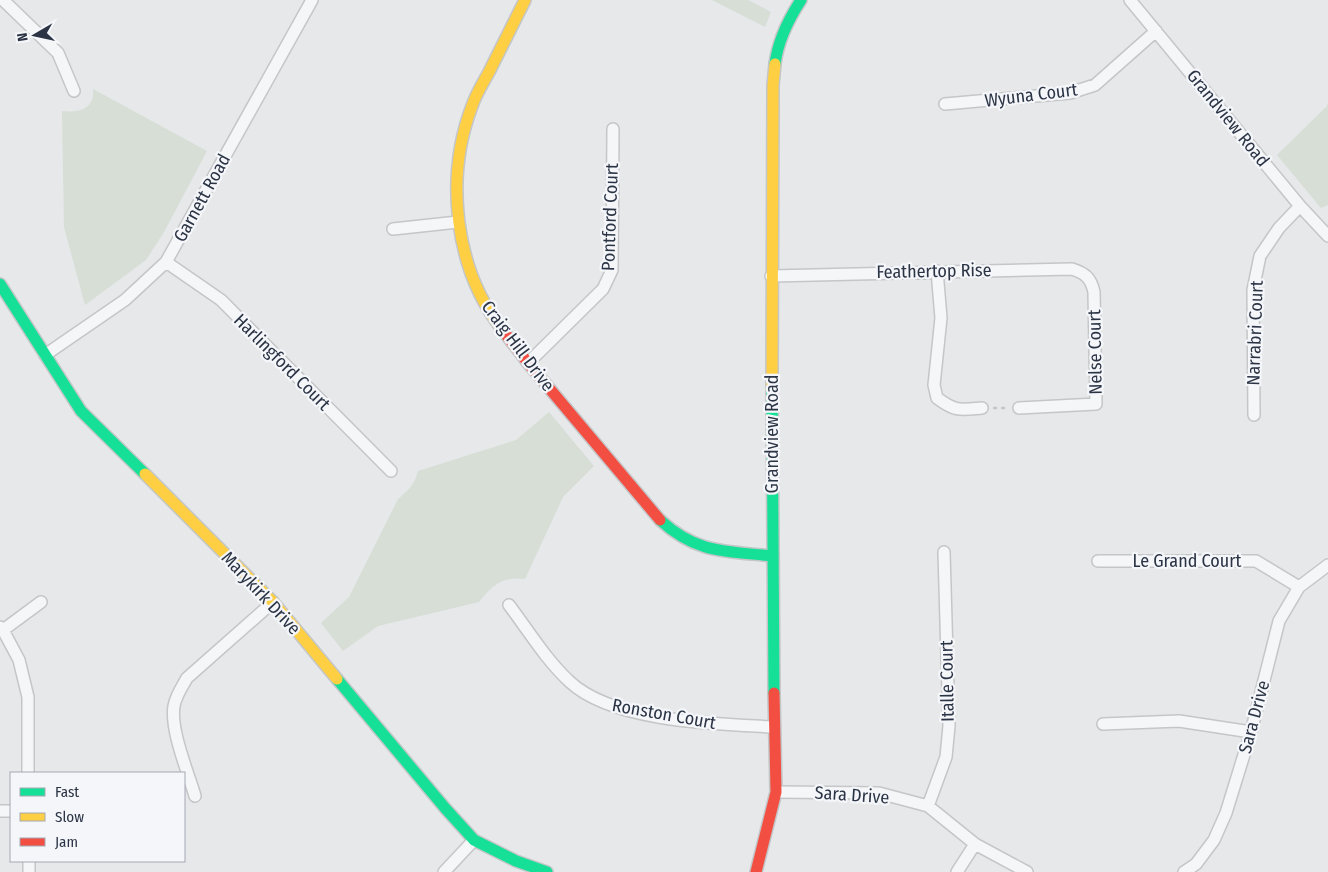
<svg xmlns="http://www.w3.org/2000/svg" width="1328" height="872" viewBox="0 0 1328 872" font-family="'Fira Sans Condensed',sans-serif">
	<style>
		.green { fill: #d6ded6 }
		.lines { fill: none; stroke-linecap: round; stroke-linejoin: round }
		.street-casing { stroke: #c4c6c8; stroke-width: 14 }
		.fast-casing { stroke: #c4c6c8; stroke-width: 14 }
		.slow-casing { stroke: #c4c6c8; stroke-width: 14 }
		.jam-casing { stroke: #c4c6c8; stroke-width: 14 }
		.path { stroke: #c5c6ca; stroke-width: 2.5; stroke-dasharray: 4 4; stroke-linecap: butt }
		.street { stroke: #f5f6f7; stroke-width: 11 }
		.fast { stroke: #16e098; stroke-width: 11 }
		.slow { stroke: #ffcf43; stroke-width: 11 }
		.jam { stroke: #f24e42; stroke-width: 11 }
		.labels { text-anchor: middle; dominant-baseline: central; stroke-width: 4.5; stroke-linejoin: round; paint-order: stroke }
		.street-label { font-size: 18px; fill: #2b3445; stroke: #f4f6f9 }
	</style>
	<rect width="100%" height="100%" fill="#e6e8ea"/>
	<!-- green -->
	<path class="green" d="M712,0H748L771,12L765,27Z
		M93,89L207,151L164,232L146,260L85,305L64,227L62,111C79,113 95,109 93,89Z
		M1328,102V205L1321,208L1277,155L1327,106Z
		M549,412L594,466L563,497L525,579C503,576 492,585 479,602L378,626L343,651L321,623L349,597L398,499C408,491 415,484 418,471L516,440Z"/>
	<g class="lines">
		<!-- street casing -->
		<g class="street-casing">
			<path id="street" d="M3,0L58,53L74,91
				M1130,0L1300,206L1328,236
				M945,104L1070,93L1095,85L1156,31
				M393,229L458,222
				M166,262L221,300L391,471
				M937,271L941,318L934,385L937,398C956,412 960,410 982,408
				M771,276L1072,269C1085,273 1091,278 1094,292L1096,404L1019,408
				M45,355L125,300L166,262L312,0
				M528,363L603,289L612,270L613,129
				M1254,415L1253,290L1260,256L1279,228L1300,206
				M1098,561H1256L1299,587
				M509,605C528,630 546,660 570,682C613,722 717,724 774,727
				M0,627L3,630L19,660L28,697V773
				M3,630L41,602
				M1103,724L1179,721L1251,732
				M776,792L879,793L928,806L975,844L1027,872
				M195,796C188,772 170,730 174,706C176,695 182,687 187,678L273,602
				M928,806L946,757L949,726L944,552
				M0,811H11
				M29,861V872
				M444,872L474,840
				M957,872L975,844
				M1184,872L1196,864L1214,840L1226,813L1251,732L1279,621L1299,587L1328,565"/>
		</g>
		<!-- fast casing -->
		<g class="fast-casing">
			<path id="fast" d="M775,64C778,40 788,20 801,0
				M0,284L81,411L145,474
				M772,390L774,693
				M660,520C697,554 726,551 773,556
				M337,679L445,808L474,840L516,861L547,872"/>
		</g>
		<!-- slow casing -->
		<g class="slow-casing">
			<path id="slow" d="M501,328C454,267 445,177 472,106C476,94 483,83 489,72C501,48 513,24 525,0
				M772,390L773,85L775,64
				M145,474L273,602L337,679"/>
		</g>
		<!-- jam casing -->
		<g class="jam-casing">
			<path id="jam" d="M501,328L528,363L660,520
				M756,872L776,792L774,693"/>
		</g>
		<!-- path -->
		<path class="path" d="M993,408H1008"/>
		<!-- street -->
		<use href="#street" class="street"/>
		<!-- fast -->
		<use href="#fast" class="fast"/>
		<!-- slow -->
		<use href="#slow" class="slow"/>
		<!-- jam -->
		<use href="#jam" class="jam"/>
	</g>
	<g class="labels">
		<!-- street labels -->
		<g class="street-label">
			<text transform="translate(1031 95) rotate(-7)">Wyuna Court</text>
			<text transform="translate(1228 118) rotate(51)">Grandview Road</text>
			<text transform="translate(202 198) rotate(-61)">Garnett Road</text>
			<text transform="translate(610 217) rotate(-88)">Pontford Court</text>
			<text transform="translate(934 271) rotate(-1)">Feathertop Rise</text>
			<text transform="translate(1255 333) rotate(-88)">Narrabri Court</text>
			<text transform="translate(518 346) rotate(53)">Craig Hill Drive</text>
			<text transform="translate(1095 352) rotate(-91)">Nelse Court</text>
			<text transform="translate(282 362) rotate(45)">Harlingford Court</text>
			<text transform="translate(772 434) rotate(-90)">Grandview Road</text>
			<text x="1187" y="561">Le Grand Court</text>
			<text transform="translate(261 593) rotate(47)">Marykirk Drive</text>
			<text transform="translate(947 681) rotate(-91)">Italle Court</text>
			<text transform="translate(664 714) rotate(10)">Ronston Court</text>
			<text transform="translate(1254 717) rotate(-75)">Sara Drive</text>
			<text transform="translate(852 795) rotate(4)">Sara Drive</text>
		</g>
	</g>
	<!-- legend -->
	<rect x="10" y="772" width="175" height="90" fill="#f4f6f9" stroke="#a4a8b1"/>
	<rect x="20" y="788" width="25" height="8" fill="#16e098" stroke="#a4a8b1"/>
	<text x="55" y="797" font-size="15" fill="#2b3445">Fast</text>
	<rect x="20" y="813" width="25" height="8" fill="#ffcf43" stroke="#a4a8b1"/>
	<text x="55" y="822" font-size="15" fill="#2b3445">Slow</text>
	<rect x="20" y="838" width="25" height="8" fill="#f24e42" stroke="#a4a8b1"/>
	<text x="55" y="847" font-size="15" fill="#2b3445">Jam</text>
	<!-- north arrow -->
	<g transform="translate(35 35) rotate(261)" stroke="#f4f6f9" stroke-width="4" paint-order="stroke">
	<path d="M0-4L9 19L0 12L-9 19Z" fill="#2b3445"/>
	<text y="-8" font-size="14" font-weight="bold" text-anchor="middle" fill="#2b3445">N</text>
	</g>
</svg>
